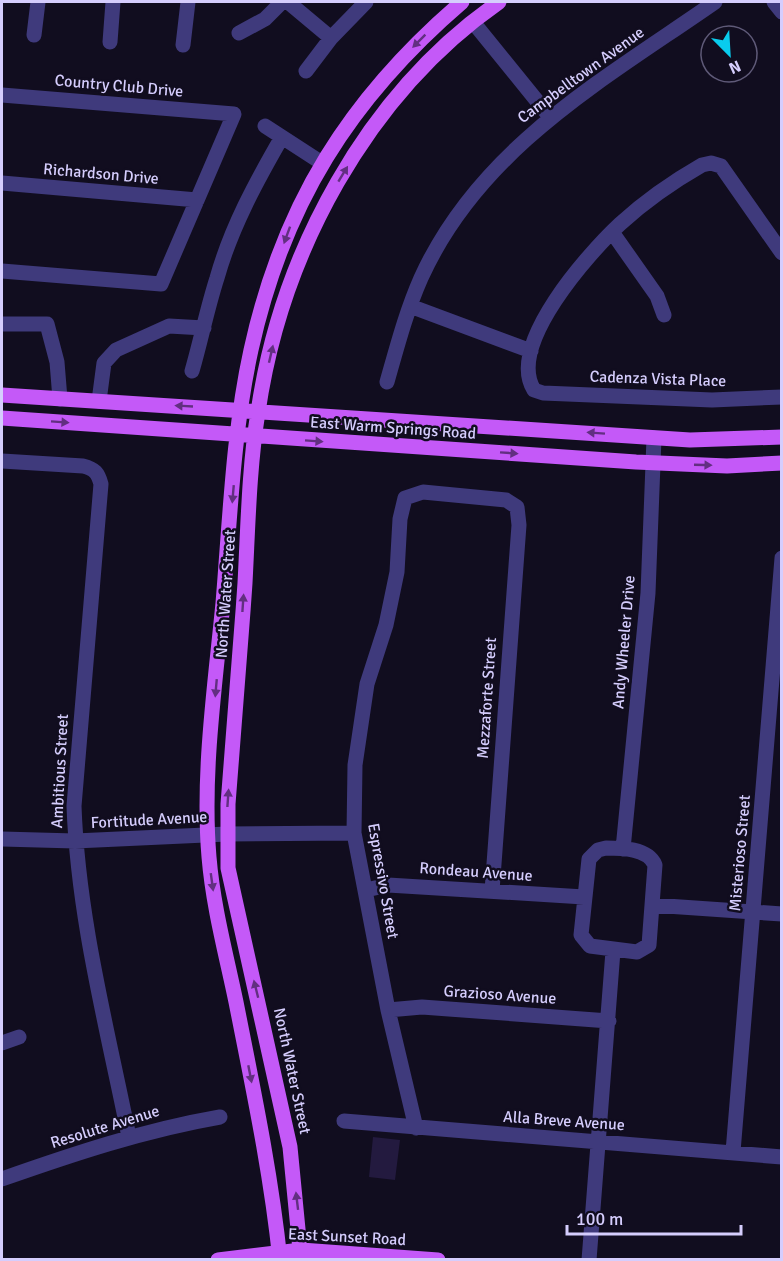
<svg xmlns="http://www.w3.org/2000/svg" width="783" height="1261" viewBox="0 0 783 1261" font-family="Signika,sans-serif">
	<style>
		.building { fill: #231a3f }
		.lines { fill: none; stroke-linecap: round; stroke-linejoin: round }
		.minor { stroke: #3f3a7c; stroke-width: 15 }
		.major { stroke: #c459f8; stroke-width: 15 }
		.oneway { fill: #622f81 }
		.labels { text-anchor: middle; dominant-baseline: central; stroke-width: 5; stroke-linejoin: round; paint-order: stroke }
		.street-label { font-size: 16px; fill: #d5cdfd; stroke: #110d1f }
	</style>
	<rect width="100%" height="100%" fill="#110d1f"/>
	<!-- building -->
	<path class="building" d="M373,1137L400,1140L395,1180L369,1177Z"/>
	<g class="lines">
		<!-- minor -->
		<path class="minor" d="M288,2L331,38
			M774,2L782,12
			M473,22L550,117
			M239,33L265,19L282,2
			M34,35L38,2
			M110,42L113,2
			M183,45L188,2
			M306,71L331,38L366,2
			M2,95L234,114L161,284L2,271
			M265,126L322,163
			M2,183L197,200
			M612,232L657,296L664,315
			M782,253L721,166L711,163L702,165C674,181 644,202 620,224C589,253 506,345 534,390L543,393L712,400L782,397
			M410,306L531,351
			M2,324H47L57,362L60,399
			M192,371C201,340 207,309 217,278C231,228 256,182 282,137
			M387,382C397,347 406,312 421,278C480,148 603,80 715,2
			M99,401L104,363L116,350L169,326L204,328
			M2,461L83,466C95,469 98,473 101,484L74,806C78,918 107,1027 129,1137
			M2,839L75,841L227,834L354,833
			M606,848C621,848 648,848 655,865L649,945L637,952L590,946L581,935L589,859L598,850Z
			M623,849L648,593L654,438
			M366,890L388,885L584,897
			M652,905L782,914
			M388,1010L422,1007L609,1021
			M2,1043L19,1037
			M344,1121L782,1157
			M416,1128L388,1010L354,833L355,765L367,684L386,625L397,572L400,519L405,498L423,492L506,500L517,507L519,525L492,891
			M733,1152L782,558
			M2,1179C73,1154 145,1130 220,1117
			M589,1260L613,951"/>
		<!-- major -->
		<path class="major" d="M2,395L690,440L782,437
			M2,418L636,462L727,466L782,463
			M218,1260L301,1250L438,1260
			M280,1260C271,1173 253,1088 236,1002C226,954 213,906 209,857C202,774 215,686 223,603C230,519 233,432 251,350C283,204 350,98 462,2
			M301,1260L290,1147L228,868V804C233,731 240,657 245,583C248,527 249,468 258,412C281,253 367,94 499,2"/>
	</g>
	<!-- one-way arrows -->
	<defs><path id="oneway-solid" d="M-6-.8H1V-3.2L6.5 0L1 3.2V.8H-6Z" transform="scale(1.5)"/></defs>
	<g class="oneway">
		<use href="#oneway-solid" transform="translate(419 41) rotate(135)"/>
		<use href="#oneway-solid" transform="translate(343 174) rotate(-59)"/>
		<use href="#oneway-solid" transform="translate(287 235) rotate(110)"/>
		<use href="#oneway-solid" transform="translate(271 354) rotate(-77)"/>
		<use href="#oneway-solid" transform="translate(184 406) rotate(-177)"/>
		<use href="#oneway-solid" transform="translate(60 422) rotate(4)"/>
		<use href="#oneway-solid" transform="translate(596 433) rotate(-176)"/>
		<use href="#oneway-solid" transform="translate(314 441) rotate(4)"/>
		<use href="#oneway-solid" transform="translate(509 453) rotate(4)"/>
		<use href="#oneway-solid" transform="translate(703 465) rotate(2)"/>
		<use href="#oneway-solid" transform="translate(233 494) rotate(95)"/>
		<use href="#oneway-solid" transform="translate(243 603) rotate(-86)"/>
		<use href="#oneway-solid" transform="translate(216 688) rotate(95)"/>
		<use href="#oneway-solid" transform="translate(228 798) rotate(-86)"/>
		<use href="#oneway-solid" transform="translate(212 882) rotate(82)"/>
		<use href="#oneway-solid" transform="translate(256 989) rotate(-104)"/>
		<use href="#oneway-solid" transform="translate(250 1074) rotate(79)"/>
		<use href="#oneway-solid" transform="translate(297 1201) rotate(-97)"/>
	</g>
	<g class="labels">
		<!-- street labels -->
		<g class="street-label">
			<text transform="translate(581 75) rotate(-36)">Campbelltown Avenue</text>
			<text transform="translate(119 86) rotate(5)">Country Club Drive</text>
			<text transform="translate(101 174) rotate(5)">Richardson Drive</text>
			<text transform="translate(658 379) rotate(2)">Cadenza Vista Place</text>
			<text transform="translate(393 428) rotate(4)">East Warm Springs Road</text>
			<text transform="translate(226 594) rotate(-86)">North Water Street</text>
			<text transform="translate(624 642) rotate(-85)">Andy Wheeler Drive</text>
			<text transform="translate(487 698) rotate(-86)">Mezzaforte Street</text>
			<text transform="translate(60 771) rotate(-87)">Ambitious Street</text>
			<text transform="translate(149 820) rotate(-3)">Fortitude Avenue</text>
			<text transform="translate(740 853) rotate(-85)">Misterioso Street</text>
			<text transform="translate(476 872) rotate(4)">Rondeau Avenue</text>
			<text transform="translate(383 881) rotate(80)">Espressivo Street</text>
			<text transform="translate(500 995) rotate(4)">Grazioso Avenue</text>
			<text transform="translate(292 1071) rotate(78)">North Water Street</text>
			<text transform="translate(564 1121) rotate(4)">Alla Breve Avenue</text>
			<text transform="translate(105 1127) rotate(-17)">Resolute Avenue</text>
			<text transform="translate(347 1237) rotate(3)">East Sunset Road</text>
		</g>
	</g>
	<!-- border -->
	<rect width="783" height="1261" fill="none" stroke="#d5cdfd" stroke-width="6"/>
	<!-- north arrow -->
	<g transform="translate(729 54) rotate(156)"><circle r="28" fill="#110d1f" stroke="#5f5a78" stroke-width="1.5"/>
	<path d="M0-4.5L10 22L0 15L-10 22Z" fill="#09cced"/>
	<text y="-9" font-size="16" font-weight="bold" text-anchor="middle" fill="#d5cdfd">N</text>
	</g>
	<!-- scale -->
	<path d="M567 1225v9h174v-9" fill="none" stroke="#d5cdfd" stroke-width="3"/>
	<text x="576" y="1225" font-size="18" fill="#d5cdfd" stroke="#110d1f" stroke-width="4.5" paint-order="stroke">100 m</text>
</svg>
